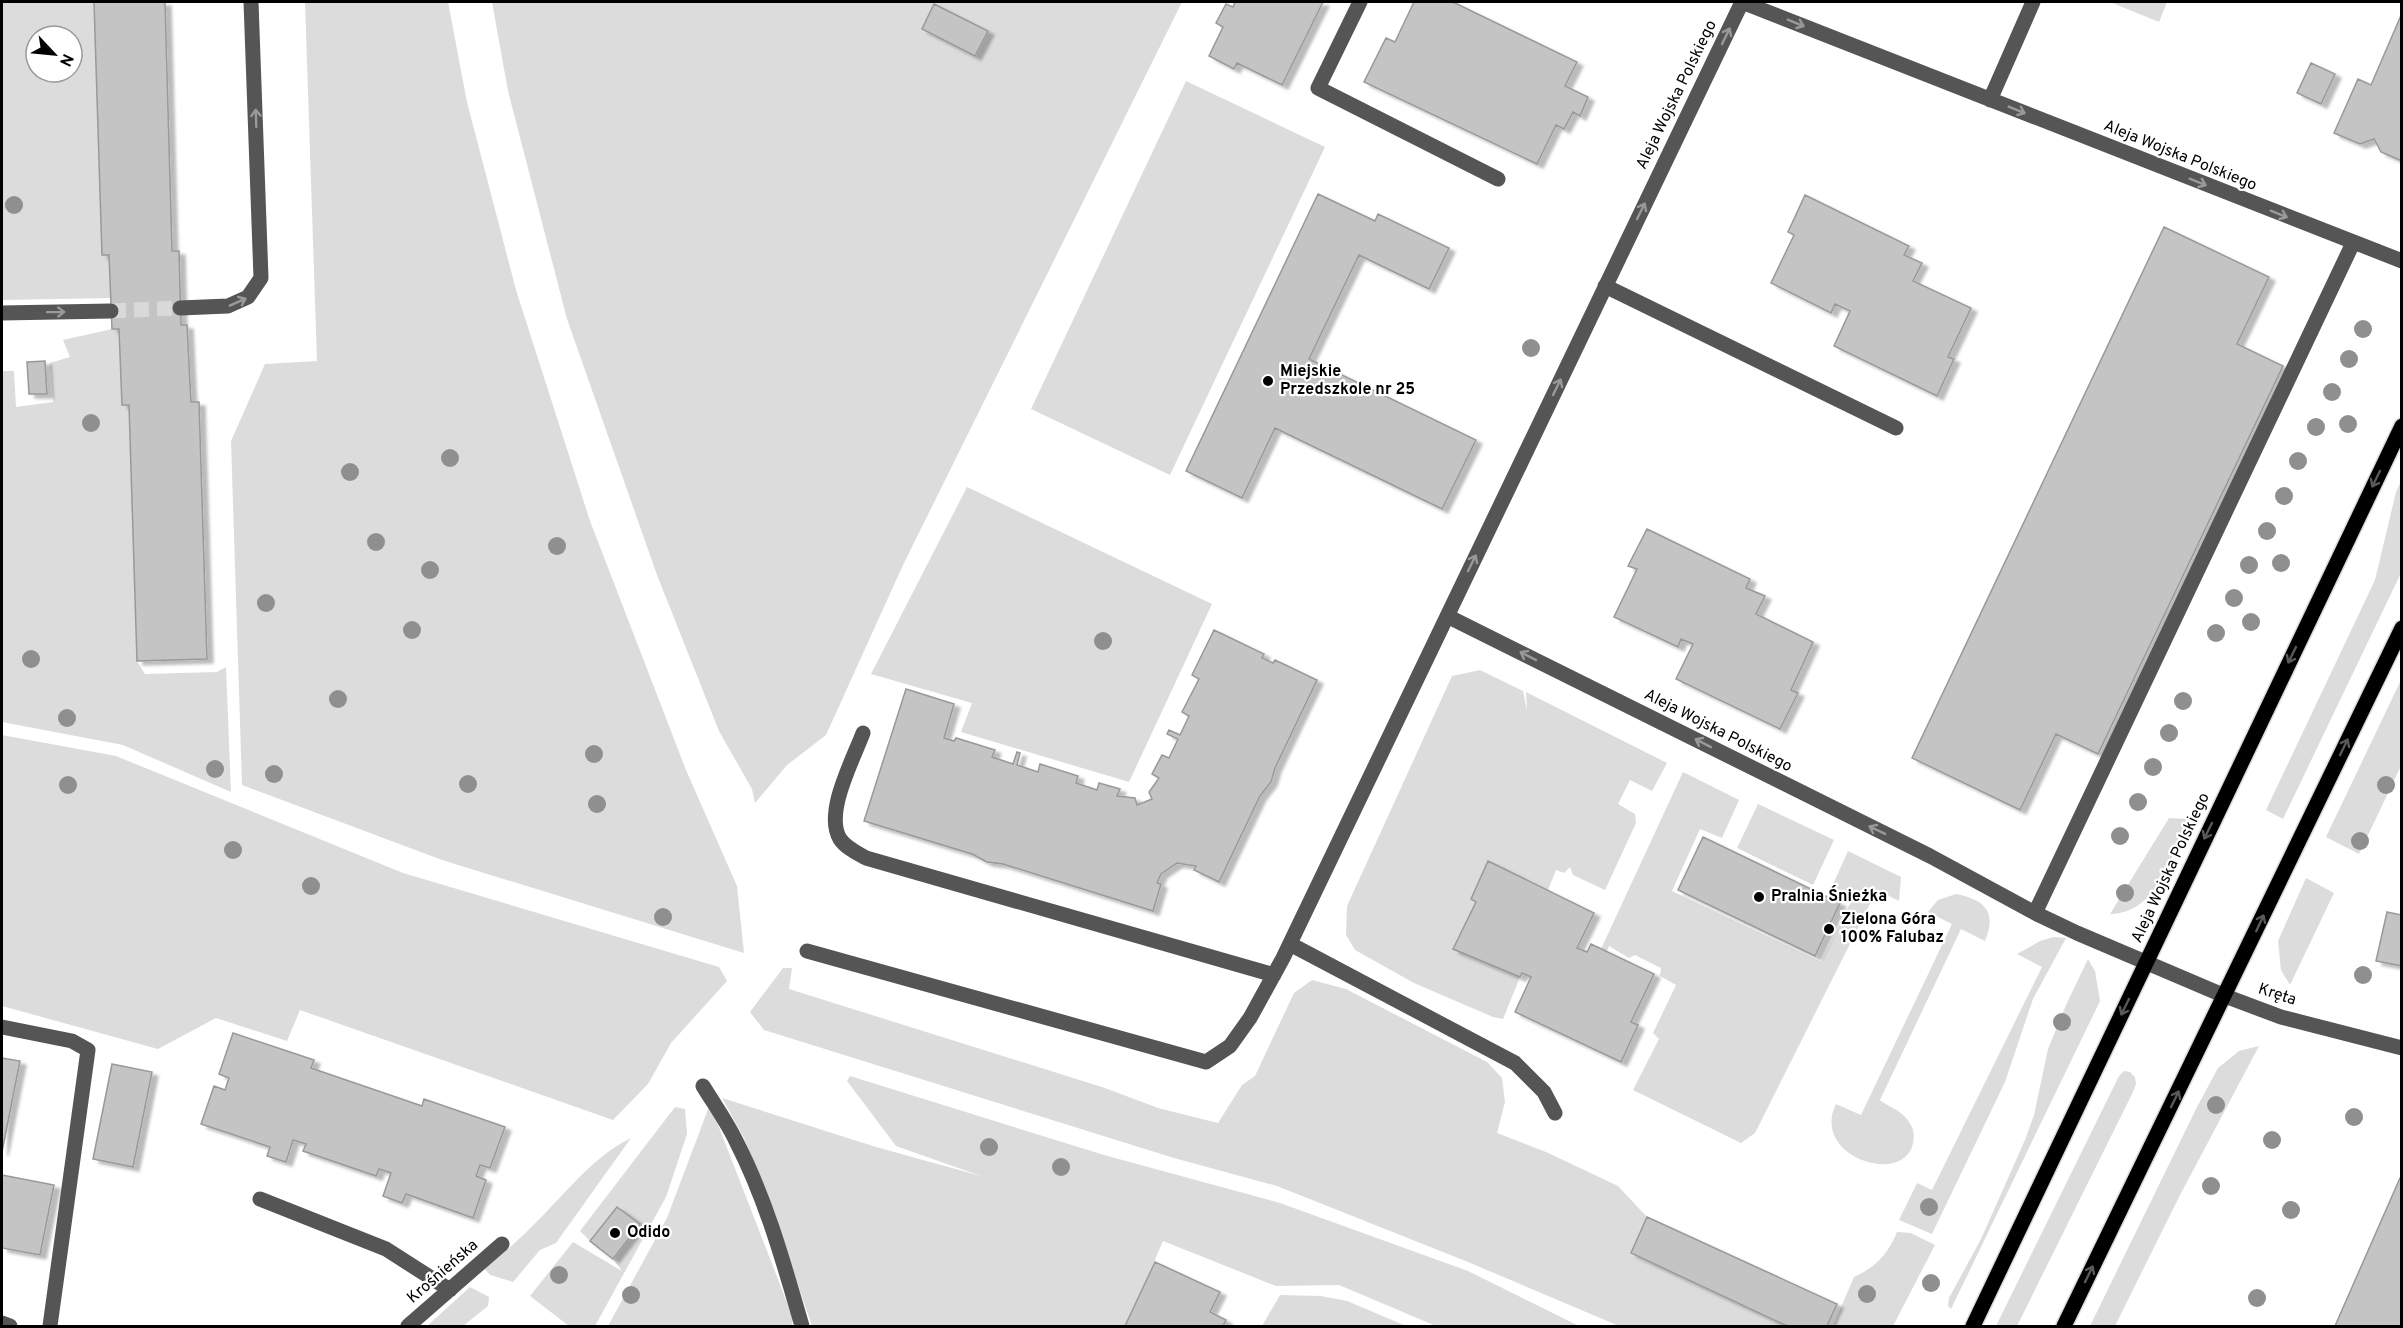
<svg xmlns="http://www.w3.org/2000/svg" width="2403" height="1328" viewBox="0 0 2403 1328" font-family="Overpass,sans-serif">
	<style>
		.green { fill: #dcdcdc; fill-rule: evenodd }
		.building { fill: #c4c4c4; stroke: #999; stroke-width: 1.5; filter: url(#shadow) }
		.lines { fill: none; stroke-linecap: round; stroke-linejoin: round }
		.minor-tunnel { stroke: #d9d9d9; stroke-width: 15; stroke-dasharray: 15 8; stroke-linecap: butt }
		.major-casing { stroke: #dbdbdb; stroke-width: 18 }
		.minor { stroke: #555; stroke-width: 15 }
		.major { stroke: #000; stroke-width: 15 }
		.tree { fill: #8f8f8f }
		.oneway { stroke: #999 }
		.oneway2 { stroke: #595959 }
		.poi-dot { fill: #000; stroke: #fff; stroke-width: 2 }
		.labels { text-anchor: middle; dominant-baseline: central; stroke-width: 4.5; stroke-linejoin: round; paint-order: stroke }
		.street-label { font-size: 16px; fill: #000; stroke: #fff }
		.poi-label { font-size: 16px; font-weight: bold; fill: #000; stroke: #fff; text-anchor: start }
	</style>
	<defs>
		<filter id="shadow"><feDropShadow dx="6" dy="4" stdDeviation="1.5" flood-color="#0004"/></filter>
	</defs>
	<rect width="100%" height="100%" fill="#fff"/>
	<!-- green -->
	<path class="green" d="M2,2H94L102,255H109L111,298L2,300ZM36,36H72V72H36Z
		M305,2H448L467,102L516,290L590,521L686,770L737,886L744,953L442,860L242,785L231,441L265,364L317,361Z
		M492,2H1182L903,565L826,735L787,765L755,803L752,789L719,731L657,575L567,319L508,91Z
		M2110,2H2167L2159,22Z
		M1186,81L1325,147L1170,475L1031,409Z
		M112,329H119L122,405H129L137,661L145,674L217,672L226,667L231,792L123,745L2,722V371H14L16,407L53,402L50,363L70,357L63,340Z
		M2401,481V573L2283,819L2266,810L2375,580L2396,492Z
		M967,487L1212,604L1129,782L961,732L972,703L871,674Z
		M1480,670L1523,691L1527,711L1526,692L1667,763L1652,791L1630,780L1618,804L1635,814L1636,823L1605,890L1573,875L1570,867L1564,873L1556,870L1548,890L1488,862L1471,899L1476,902L1454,949L1520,977L1503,1019L1493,1017L1414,983L1355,950L1346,935L1347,906L1452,676Z
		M2401,680V766L2359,854L2326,837Z
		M2,735L116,756L403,873L719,967L727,981L671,1043L648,1084L613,1120L300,1010L287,1041L216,1018L158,1049L2,1006Z
		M1683,772L1739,800L1722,838L1700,829L1672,891L1821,962L1851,902L1830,891L1848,851L1901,877L1899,901L1877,890L1755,1133L1741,1143L1633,1090L1659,1039L1653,1033L1676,985L1660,976L1661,968L1635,955L1629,958L1609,946L1607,951L1601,949Z
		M1758,804L1834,840L1813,885L1737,848Z
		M2169,818L2188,819C2171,856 2158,913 2110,914Z
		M2306,878L2334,893L2290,985L2281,970L2278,941Z
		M1956,894C1985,900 1997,911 1985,941L1961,929L1880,1100C1887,1106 1900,1110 1906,1118C1913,1126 1915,1133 1913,1143C1904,1187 1810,1157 1836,1104L1861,1115L1952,924L1928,912L1938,900Z
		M2054,937L2066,938L2033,999L2005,1082L1932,1234L1899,1220L1917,1183L1932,1190L2042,967L2017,954L2040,941Z
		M2088,959L2095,971L2100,1001L1951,1309L1948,1306L1949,1298L1981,1239L2025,1140L2034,1115L2048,1049L2066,1005Z
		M783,968H792L789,989L1105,1088L1158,1108L1218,1123L1242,1085L1255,1076L1294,993L1312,980L1346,989L1487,1062L1502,1078L1505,1102L1497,1133L1546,1152L1618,1186L1647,1217L1631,1253L1787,1326H1619L1468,1262L1277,1186L1174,1158L764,1030L750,1012Z
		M2259,1046L2179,1197L2115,1326H2090L2197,1107L2218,1068L2239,1051Z
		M2124,1071L2130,1072L2135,1077L2136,1084L2132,1094L2017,1326H1996L2119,1076Z
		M850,1076L1104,1155L1280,1203L1468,1271L1579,1326H1436L1339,1285L1276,1286L1163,1241L1126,1326H812L764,1186L744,1138L722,1098L876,1147L981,1176L896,1146L847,1081Z
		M710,1104L793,1318L792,1326H608L667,1218Z
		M675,1107L685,1109L687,1134L666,1197L595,1326H569L530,1296L573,1242L622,1271L613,1259L640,1224L617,1207L590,1241L580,1231Z
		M631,1138L556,1243L540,1250L513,1282L490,1275L484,1268C496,1258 509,1249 520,1238C554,1208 590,1157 631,1138Z
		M1897,1232L1911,1233L1935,1245L1893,1326H1833L1854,1277C1876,1267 1888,1254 1897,1232Z
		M470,1287L489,1297L488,1306L463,1326H427Z
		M1280,1295L1321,1296L1347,1301L1404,1325V1326H1262Z"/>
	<!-- building -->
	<path class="building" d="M94,2H165L172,251H179L181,325H187L191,402H199L207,659L137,661L129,405H122L119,329H112L109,255H102Z
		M1235,2H1323L1282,85L1237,63L1234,69L1209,56L1223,27L1216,23L1226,4L1233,7Z
		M1414,2H1453L1577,62L1565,86L1588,97L1580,116L1573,112L1564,129L1556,125L1537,164L1364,82L1386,38L1395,42Z
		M934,4L988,31L975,56L922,29Z
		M2402,13V161L2381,152L2374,139L2360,144L2334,133L2358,79L2371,85Z
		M2311,63L2335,74L2321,104L2297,93Z
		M1318,194L1375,221L1378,214L1449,248L1429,289L1359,255L1309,359L1476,440L1442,509L1275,428L1242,498L1186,471Z
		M1805,195L1909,246L1904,255L1922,263L1913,281L1971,308L1948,357L1954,359L1937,396L1834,346L1850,311L1835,304L1831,313L1771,283L1794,235L1788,232Z
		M2164,227L2269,277L2237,344L2283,366L2098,754L2056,734L2020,810L1912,758Z
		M45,361L47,394H29L27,362Z
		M1647,529L1750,579L1746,588L1765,596L1756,614L1813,642L1791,690L1798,693L1780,729L1676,679L1693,644L1681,639L1678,647L1614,617L1637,569L1628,566Z
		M1214,630L1264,654L1262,658L1273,663L1275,660L1317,680L1275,768L1271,782L1260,796L1219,882L1194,870L1196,866L1177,863L1161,874L1157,883L1161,884L1153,911L1003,864L987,862L972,854L864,821L906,689L954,704L944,738L954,741L956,738L995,750L992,757L1013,764L1017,752L1020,753L1017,765L1038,772L1040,764L1078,776L1076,783L1097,790L1099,783L1120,789L1117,796L1135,798L1137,805L1152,799L1149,792L1159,778L1152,774L1162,755L1169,758L1178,739L1167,734L1169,730L1180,735L1189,716L1182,712L1199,679L1192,675Z
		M1703,837L1840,903L1815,956L1678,890Z
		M1488,861L1594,913L1577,948L1587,952L1591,944L1654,974L1631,1022L1638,1025L1621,1062L1515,1012L1531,977L1522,973L1520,977L1453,949L1476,902L1471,899Z
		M2387,912L2402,915V966L2376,961Z
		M233,1033L314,1060L311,1068L422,1106L424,1099L505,1127L490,1168L480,1165L476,1176L486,1180L473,1218L406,1194L402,1203L383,1196L391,1173L379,1169L376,1176L303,1151L306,1144L293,1140L286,1162L267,1156L270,1147L201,1124L214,1086L225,1090L229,1078L219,1074Z
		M2,1058L20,1061L2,1152Z
		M112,1064L152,1072L133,1167L93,1159Z
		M2,1175L54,1185L40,1255L2,1248Z
		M2400,1178L2402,1179V1326H2335Z
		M617,1207L640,1224L613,1259L590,1241Z
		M1647,1217L1837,1304L1827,1326H1787L1631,1253Z
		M1155,1262L1220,1292L1210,1312L1226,1320L1223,1326H1125Z"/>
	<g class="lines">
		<!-- minor-tunnel -->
		<path class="minor-tunnel" d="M111,311L180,308"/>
		<!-- major casing -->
		<g class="major-casing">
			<path id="major" d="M1973,1326L2402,426
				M2064,1326L2402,628"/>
		</g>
		<!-- minor -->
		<path class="minor" d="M1360,2L1318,88L1498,179
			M1742,2L2402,261
			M1990,100L2033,2
			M1605,286L1896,428
			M180,308L228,306L248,297L261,278L251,2
			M2,313L111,311
			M1447,616L1930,856L2035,913L2077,933L2225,996L2281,1017L2402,1048
			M863,733C853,760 824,813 840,839C846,848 857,853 866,858L1274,975
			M2035,913L2353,243
			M1290,944L1515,1063L1544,1092L1555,1113
			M807,951L1206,1062L1230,1046L1250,1018L1283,958L1742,2
			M2,1027L72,1041L88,1050L50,1326
			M703,1086C714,1104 727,1122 736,1141C766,1199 784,1264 802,1326
			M260,1199L386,1249L450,1290
			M2,1323L10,1326
			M408,1326L502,1244"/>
		<!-- major -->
		<use href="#major" class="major"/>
	</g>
	<!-- trees -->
	<g class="tree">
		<circle cx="14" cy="205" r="9"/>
		<circle cx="2363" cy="329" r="9"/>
		<circle cx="1531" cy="348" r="9"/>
		<circle cx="2349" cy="359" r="9"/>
		<circle cx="2332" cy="392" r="9"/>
		<circle cx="91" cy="423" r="9"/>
		<circle cx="2348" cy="424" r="9"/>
		<circle cx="2316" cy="427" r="9"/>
		<circle cx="450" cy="458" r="9"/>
		<circle cx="2298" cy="461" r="9"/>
		<circle cx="350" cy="472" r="9"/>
		<circle cx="2284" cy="496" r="9"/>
		<circle cx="2267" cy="531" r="9"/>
		<circle cx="376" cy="542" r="9"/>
		<circle cx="557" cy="546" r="9"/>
		<circle cx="2281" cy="563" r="9"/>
		<circle cx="2249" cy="565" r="9"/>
		<circle cx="430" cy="570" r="9"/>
		<circle cx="2234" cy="598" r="9"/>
		<circle cx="266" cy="603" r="9"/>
		<circle cx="2251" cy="622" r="9"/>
		<circle cx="412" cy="630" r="9"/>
		<circle cx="2216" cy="633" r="9"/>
		<circle cx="1103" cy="641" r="9"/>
		<circle cx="31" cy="659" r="9"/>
		<circle cx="338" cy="699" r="9"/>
		<circle cx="2183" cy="701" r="9"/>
		<circle cx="67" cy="718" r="9"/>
		<circle cx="2169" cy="733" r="9"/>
		<circle cx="594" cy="754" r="9"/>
		<circle cx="2153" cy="767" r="9"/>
		<circle cx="215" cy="769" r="9"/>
		<circle cx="274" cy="774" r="9"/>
		<circle cx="468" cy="784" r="9"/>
		<circle cx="68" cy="785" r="9"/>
		<circle cx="2386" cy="785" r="9"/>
		<circle cx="2138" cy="802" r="9"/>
		<circle cx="597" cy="804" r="9"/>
		<circle cx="2120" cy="836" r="9"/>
		<circle cx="2360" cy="841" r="9"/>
		<circle cx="233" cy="850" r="9"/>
		<circle cx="311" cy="886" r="9"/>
		<circle cx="2125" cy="893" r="9"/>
		<circle cx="663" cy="917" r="9"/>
		<circle cx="2363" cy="975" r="9"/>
		<circle cx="2062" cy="1022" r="9"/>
		<circle cx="2216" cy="1105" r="9"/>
		<circle cx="2354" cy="1117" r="9"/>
		<circle cx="2272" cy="1140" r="9"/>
		<circle cx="989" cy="1147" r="9"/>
		<circle cx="1061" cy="1167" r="9"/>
		<circle cx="2211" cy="1186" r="9"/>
		<circle cx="1929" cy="1207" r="9"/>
		<circle cx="2291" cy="1210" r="9"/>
		<circle cx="559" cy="1275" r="9"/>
		<circle cx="1931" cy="1283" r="9"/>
		<circle cx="1867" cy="1294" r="9"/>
		<circle cx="631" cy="1295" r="9"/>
		<circle cx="2257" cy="1298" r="9"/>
	</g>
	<!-- one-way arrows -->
	<defs><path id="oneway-shaft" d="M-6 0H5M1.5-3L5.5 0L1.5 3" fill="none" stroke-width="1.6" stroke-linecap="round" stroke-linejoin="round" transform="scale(1.5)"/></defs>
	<g class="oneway">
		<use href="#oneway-shaft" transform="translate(1796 23) rotate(22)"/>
		<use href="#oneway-shaft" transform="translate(1726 36) rotate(-64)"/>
		<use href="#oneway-shaft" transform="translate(2017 110) rotate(22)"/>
		<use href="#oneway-shaft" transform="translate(256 118) rotate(-92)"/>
		<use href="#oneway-shaft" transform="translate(2198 182) rotate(22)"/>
		<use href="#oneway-shaft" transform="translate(1641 211) rotate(-64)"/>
		<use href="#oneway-shaft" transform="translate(2279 214) rotate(22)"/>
		<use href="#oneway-shaft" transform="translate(238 302) rotate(-24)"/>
		<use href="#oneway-shaft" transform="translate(56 312) rotate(-1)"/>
		<use href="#oneway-shaft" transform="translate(1557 387) rotate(-64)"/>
		<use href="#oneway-shaft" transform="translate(1472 563) rotate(-64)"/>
		<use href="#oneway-shaft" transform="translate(1528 656) rotate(-153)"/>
		<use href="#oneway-shaft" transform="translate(1703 743) rotate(-153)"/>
		<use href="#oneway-shaft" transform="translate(1877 830) rotate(-154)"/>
	</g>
	<g class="oneway2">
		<use href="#oneway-shaft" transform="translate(2376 479) rotate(116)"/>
		<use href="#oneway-shaft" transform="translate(2292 655) rotate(116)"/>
		<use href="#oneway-shaft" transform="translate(2344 747) rotate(-64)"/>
		<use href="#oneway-shaft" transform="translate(2208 831) rotate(116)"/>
		<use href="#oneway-shaft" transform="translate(2260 923) rotate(-65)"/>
		<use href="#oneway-shaft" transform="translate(2125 1007) rotate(116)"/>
		<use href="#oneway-shaft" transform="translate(2175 1099) rotate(-64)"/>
		<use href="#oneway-shaft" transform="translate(2089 1274) rotate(-64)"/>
	</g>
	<!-- markers -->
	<g class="poi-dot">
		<circle cx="1268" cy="381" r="6"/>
		<circle cx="1759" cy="897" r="6"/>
		<circle cx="1829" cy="929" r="6"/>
		<circle cx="615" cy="1233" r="6"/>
	</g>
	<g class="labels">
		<!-- street labels -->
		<g class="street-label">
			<text transform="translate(1677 95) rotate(-64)">Aleja Wojska Polskiego</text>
			<text transform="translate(2180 156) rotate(22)">Aleja Wojska Polskiego</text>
			<text transform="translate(1718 731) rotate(27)">Aleja Wojska Polskiego</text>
			<text transform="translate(2171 868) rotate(-65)">Aleja Wojska Polskiego</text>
			<text transform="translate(2277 995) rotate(18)">Kręta</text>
			<text transform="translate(443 1272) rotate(-41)">Krośnieńska</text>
		</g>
		<!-- poi labels -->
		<g class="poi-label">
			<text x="1280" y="372">Miejskie<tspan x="1280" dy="18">Przedszkole nr 25</tspan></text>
			<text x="1771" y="897">Pralnia Śnieżka</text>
			<text x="1841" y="920">Zielona Góra<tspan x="1841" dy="18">100% Falubaz</tspan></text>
			<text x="627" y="1233">Odido</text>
		</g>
	</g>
	<!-- border -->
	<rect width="2403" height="1328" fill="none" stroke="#000000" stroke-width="6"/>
	<!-- north arrow -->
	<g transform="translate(54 54) rotate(116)"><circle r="28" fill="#ffffff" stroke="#999999" stroke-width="1.5"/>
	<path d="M0-4.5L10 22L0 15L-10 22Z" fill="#000000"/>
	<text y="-9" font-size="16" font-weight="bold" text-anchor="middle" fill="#000000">N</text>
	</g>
</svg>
